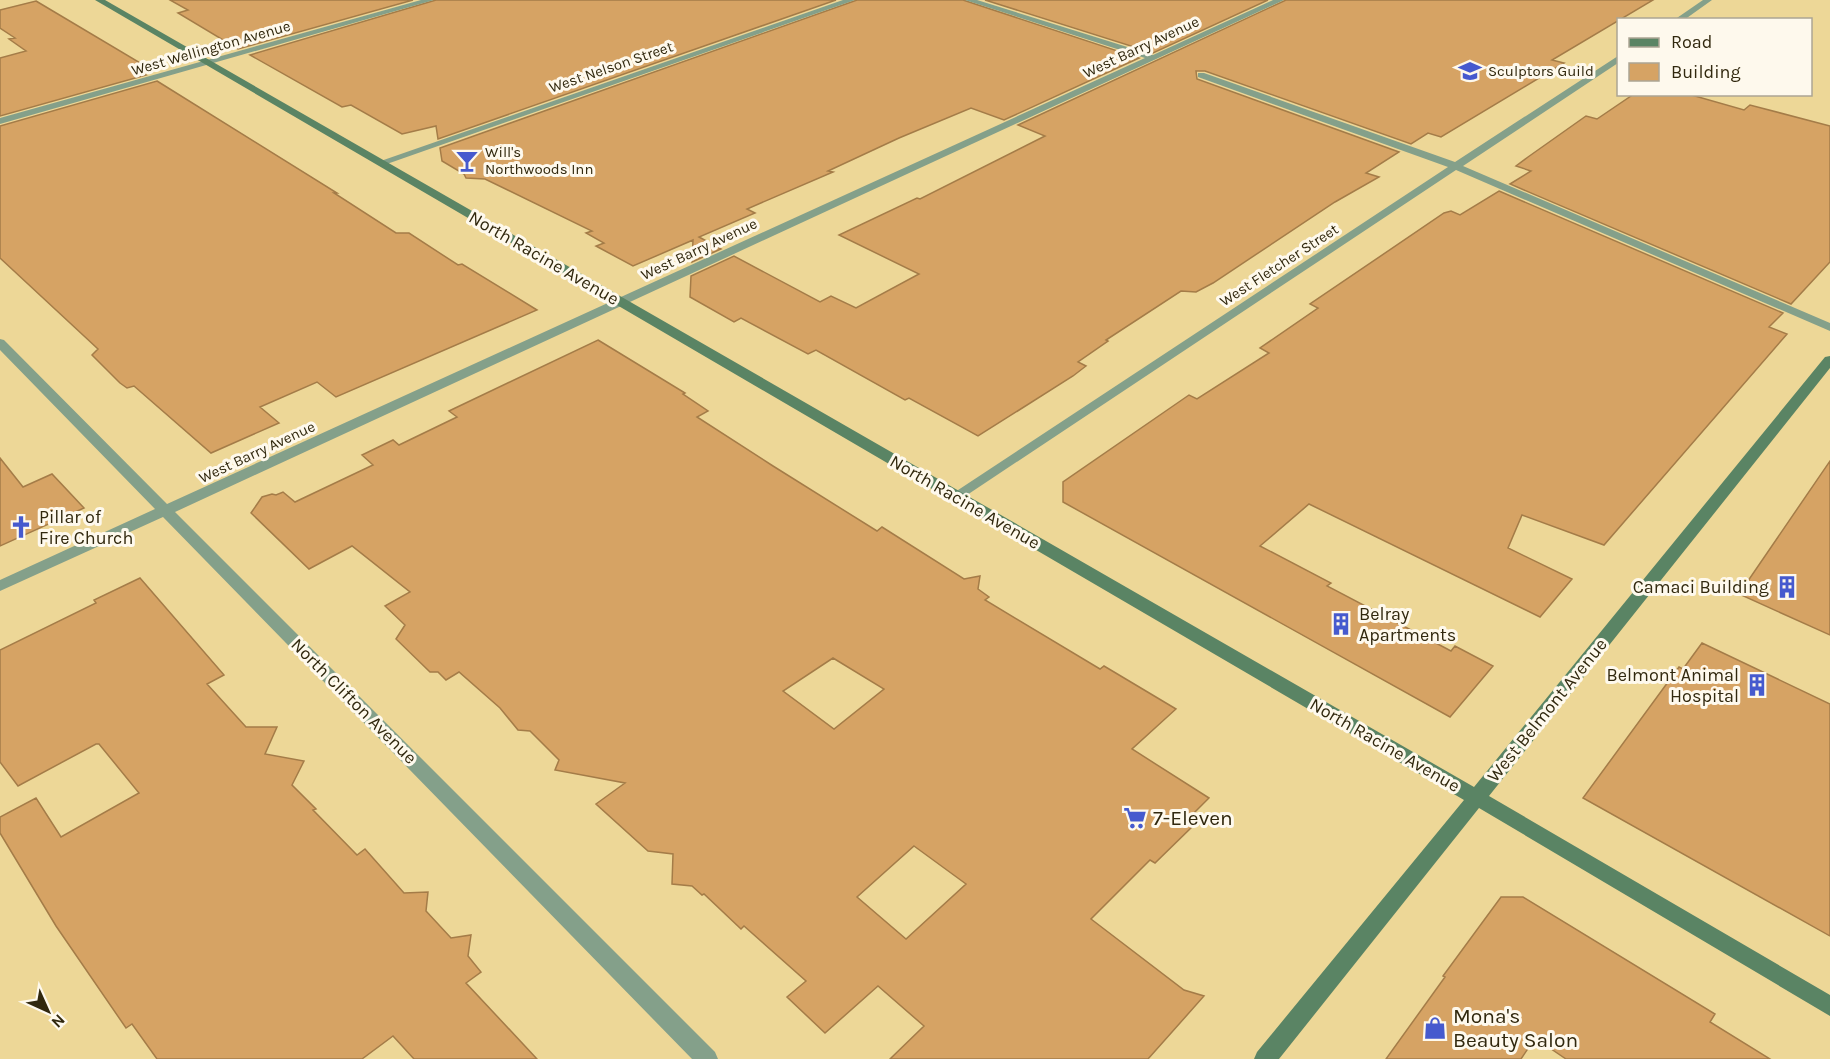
<svg xmlns="http://www.w3.org/2000/svg" width="1830" height="1059" viewBox="0 0 1830 1059" font-family="Karla,sans-serif">
	<style>
		.building { fill: #d6a364; stroke: #a47c48; stroke-width: 1.5; fill-rule: evenodd }
		.lines { fill: none; stroke-linecap: round; stroke-linejoin: round }
		.street { fill: #84a08a; fill-rule: evenodd }
		.secondary { fill: #5a8464; fill-rule: evenodd }
		.labels { text-anchor: middle; dominant-baseline: central; stroke-width: 6; stroke-linejoin: round; paint-order: stroke }
		.far-street-label { font-size: 15px; fill: #31280e; stroke: #fef9ed }
		.far-poi-label { font-size: 15px; fill: #31280e; stroke: #fef9ed; text-anchor: start }
		.street-label { font-size: 18px; fill: #31280e; stroke: #fef9ed }
		.poi-label { font-size: 18px; fill: #31280e; stroke: #fef9ed; text-anchor: start }
		.near-poi-label { font-size: 21px; fill: #31280e; stroke: #fef9ed; text-anchor: start }
	</style>
	<rect width="100%" height="100%" fill="#edd797"/>
	<!-- building -->
	<path class="building" d="M170,0H413L238,49L178,13L188,10Z
		M436,0H836L438,139L436,126L402,134L351,105L342,107L250,55Z
		M857,0H963L1139,58L1004,120L971,108L899,138L828,171L833,172L747,209L755,213L699,237L721,249L692,262L693,240L633,266L596,246L604,243L586,233L592,231L485,179L466,178L464,174L442,161L440,148Z
		M985,0H1268L1153,53Z
		M1286,0H1653L1552,60L1564,63L1441,137L1428,133L1411,144L1205,71H1196L1197,79L1399,152L1366,173L1379,177L1335,202L1213,283L1196,292L1181,291L1106,340L1108,341L1078,362L1086,366L1073,376L978,436L909,398L905,400L816,350L808,354L741,318L734,322L690,297L691,276L734,256L820,302L831,296L856,308L919,274L839,235L917,198L920,199L1045,136L1018,125Z
		M36,1L142,64L133,67L146,75L0,116V58L26,51L9,39L15,38L0,28V10Z
		M157,81L337,193H334L396,233H409L458,265L462,264L537,310L336,397L317,382L260,407L279,423L211,453L134,386L127,388L120,383L92,355L98,349L0,258V126Z
		M1634,94H1688L1744,110L1750,105L1830,126V262L1791,304L1510,184L1531,171L1516,166L1528,157L1586,116L1597,119Z
		M1499,191L1783,313L1769,327L1787,334L1604,545L1522,515L1508,548L1572,579L1540,617L1309,504L1260,546L1331,583L1327,586L1451,651L1455,646L1493,666L1450,717L1063,502V482L1189,395L1197,399L1269,353L1260,348L1318,308L1310,304L1444,213L1451,211L1460,215Z
		M598,340L685,393L683,394L708,411L697,417L773,466L877,531L882,527L964,579L980,576L978,589L989,597L985,600L1100,669L1104,666L1176,709L1132,749L1209,798L1191,816L1198,821L1155,863L1150,860L1091,919L1184,990L1204,996L1148,1059H890L924,1026L878,986L825,1033L787,997L806,981L744,926L741,929L704,894L702,895L692,886L672,884L673,854L648,851L596,804L625,783L555,770L559,760L530,731L518,730L500,708L459,672L446,680L438,672H430L396,639L405,625L385,606L410,592L352,546L309,569L251,513L262,497L272,494L276,495L283,492L295,502L373,465L362,455L393,440L399,445L457,417L449,411ZM833,658L884,689L834,729L783,691ZM914,846L966,884L906,939L857,897Z
		M0,458L23,487L52,474L84,508L0,546Z
		M1830,461V635L1739,594Z
		M140,578L224,675L207,684L246,727H277L265,754L304,761L292,785L316,809L313,810L357,855L365,849L404,893L428,892L426,911L451,938L471,935L468,956L481,972L466,983L537,1059H414L393,1036L362,1059H157L132,1024L126,1028L56,926L0,833V817L36,798L61,837L139,793L99,744H96L18,786L0,762V650L96,603L94,600Z
		M1702,643L1830,704V936L1583,798L1679,667L1683,669Z
		M1501,897H1523L1715,1014L1710,1022L1770,1059H1566L1535,1038L1521,1059H1386L1445,977L1443,976Z"/>
	<g class="lines">
		<!-- street -->
		<path class="street" d="M421,0H434L0,124V118Z
			M843,0H855L384,165L375,163Z
			M965,0H977L1153,55L1273,0H1284L175,512L715,1052L718,1059H692L163,517L0,591V580L155,509L0,350V339L4,340L167,504L1145,58Z
			M1703,0H1712L1684,20H1674Z
			M1618,56V63L1463,166L1830,323V331L1456,170L961,499L956,501L949,496L1448,167L1198,77V73H1204L1455,162Z"/>
		<!-- secondary -->
		<path class="secondary" d="M95,0H105L1474,787L1825,357L1830,356V368L1489,796L1830,995V1016L1479,808L1279,1059H1254L1257,1052L1464,800Z"/>
	</g>
	<!-- icons -->
	<defs>
		<g id="school-bare" transform="scale(1.8)"><path d="M0-5L7-2L0 1L-7-2ZM-4 1L0 2.5L4 1V4Q0 6-4 4Z" fill="#465ace" stroke="#fef9ed" stroke-width="2.5" paint-order="stroke"/></g>
		<g id="bar-bare" transform="scale(1.8)"><path d="M-6-5H6L.8 .8V4.5H3.5V6h-7V4.5H-.8V.8Z" fill="#465ace" stroke="#fef9ed" stroke-width="2.5" paint-order="stroke"/></g>
		<g id="church-bare" transform="scale(1.8)"><path d="M-1.2-6h2.4v3.5h3.3v2.4h-3.3V6h-2.4V-.1h-3.3v-2.4h3.3Z" fill="#465ace" stroke="#fef9ed" stroke-width="2.5" paint-order="stroke"/></g>
		<g id="building-bare" transform="scale(1.8)"><path d="M-4-6H4V6H1V3H-1V6H-4ZM-2.5-4.3h1.7v1.8h-1.7ZM.8-4.3h1.7v1.8H.8ZM-2.5-1h1.7V.8h-1.7ZM.8-1h1.7V.8H.8Z" fill="#465ace" stroke="#fef9ed" stroke-width="2.5" paint-order="stroke"/></g>
		<g id="supermarket-bare" transform="scale(1.8)"><path d="M-6-5.5h2.5l.6 2H6L4.5 2H-2.5L-4.4-4H-6ZM-1.5 3.2a1.3 1.3 0 1 0 .1 0ZM3 3.2a1.3 1.3 0 1 0 .1 0Z" fill="#465ace" stroke="#fef9ed" stroke-width="2.5" paint-order="stroke"/></g>
		<g id="shop-bare" transform="scale(1.8)"><path d="M-5-2.5h2.3a2.7 3.5 0 0 1 5.4 0H5L5.5 6h-11ZM-1.5-2.5h3a1.5 2.3 0 0 0-3 0Z" fill="#465ace" stroke="#fef9ed" stroke-width="2.5" paint-order="stroke"/></g>
	</defs>
	<g fill-rule="evenodd">
		<use href="#school-bare" x="1470" y="71"/>
		<use href="#bar-bare" x="467" y="161"/>
		<use href="#church-bare" x="21" y="527"/>
		<use href="#building-bare" x="1787" y="587"/>
		<use href="#building-bare" x="1341" y="624"/>
		<use href="#building-bare" x="1757" y="685"/>
		<use href="#supermarket-bare" x="1135" y="818"/>
		<use href="#shop-bare" x="1435" y="1028"/>
	</g>
	<g class="labels">
		<!-- far-street labels -->
		<g class="far-street-label">
			<text transform="translate(1141 47) rotate(-25)">West Barry Avenue</text>
			<text transform="translate(211 48) rotate(-16)">West Wellington Avenue</text>
			<text transform="translate(611 67) rotate(-19)">West Nelson Street</text>
			<text transform="translate(699 249) rotate(-25)">West Barry Avenue</text>
			<text transform="translate(1279 265) rotate(-33)">West Fletcher Street</text>
			<text transform="translate(257 452) rotate(-25)">West Barry Avenue</text>
		</g>
		<!-- far-poi labels -->
		<g class="far-poi-label">
			<text x="1488" y="71">Sculptors Guild</text>
			<text x="485" y="152">Will's<tspan x="485" dy="17">Northwoods Inn</tspan></text>
		</g>
		<!-- street labels -->
		<g class="street-label">
			<text transform="translate(544 258) rotate(30)">North Racine Avenue</text>
			<text transform="translate(965 502) rotate(30)">North Racine Avenue</text>
			<text transform="translate(354 701) rotate(45)">North Clifton Avenue</text>
			<text transform="translate(1547 710) rotate(-51)">West Belmont Avenue</text>
			<text transform="translate(1385 745) rotate(30)">North Racine Avenue</text>
		</g>
		<!-- poi labels -->
		<g class="poi-label">
			<text x="39" y="517">Pillar of<tspan x="39" dy="21">Fire Church</tspan></text>
			<text x="1769" y="587" text-anchor="end">Camaci Building</text>
			<text x="1359" y="614">Belray<tspan x="1359" dy="21">Apartments</tspan></text>
			<text x="1739" y="675" text-anchor="end">Belmont Animal<tspan x="1739" dy="21">Hospital</tspan></text>
		</g>
		<!-- near-poi labels -->
		<g class="near-poi-label">
			<text x="1153" y="818">7-Eleven</text>
			<text x="1453" y="1016">Mona's<tspan x="1453" dy="24">Beauty Salon</tspan></text>
		</g>
	</g>
	<!-- legend -->
	<rect x="1617" y="18" width="195" height="78" fill="#fef9ed" stroke="#aca594" stroke-width="1.5"/>
	<rect x="1629" y="38" width="30" height="9" fill="#5a8464" stroke="#aca594" stroke-width="1.5"/>
	<text x="1671" y="48" font-size="18" fill="#31280e">Road</text>
	<rect x="1629" y="63" width="30" height="18" fill="#d6a364" stroke="#aca594" stroke-width="1.5"/>
	<text x="1671" y="78" font-size="18" fill="#31280e">Building</text>
	<!-- north arrow -->
	<g transform="translate(48 1011) rotate(135)" stroke="#fef9ed" stroke-width="4.5" paint-order="stroke">
	<path d="M0-4.5L10 22L0 15L-10 22Z" fill="#31280e"/>
	<text y="-9" font-size="16" font-weight="bold" text-anchor="middle" fill="#31280e">N</text>
	</g>
</svg>
